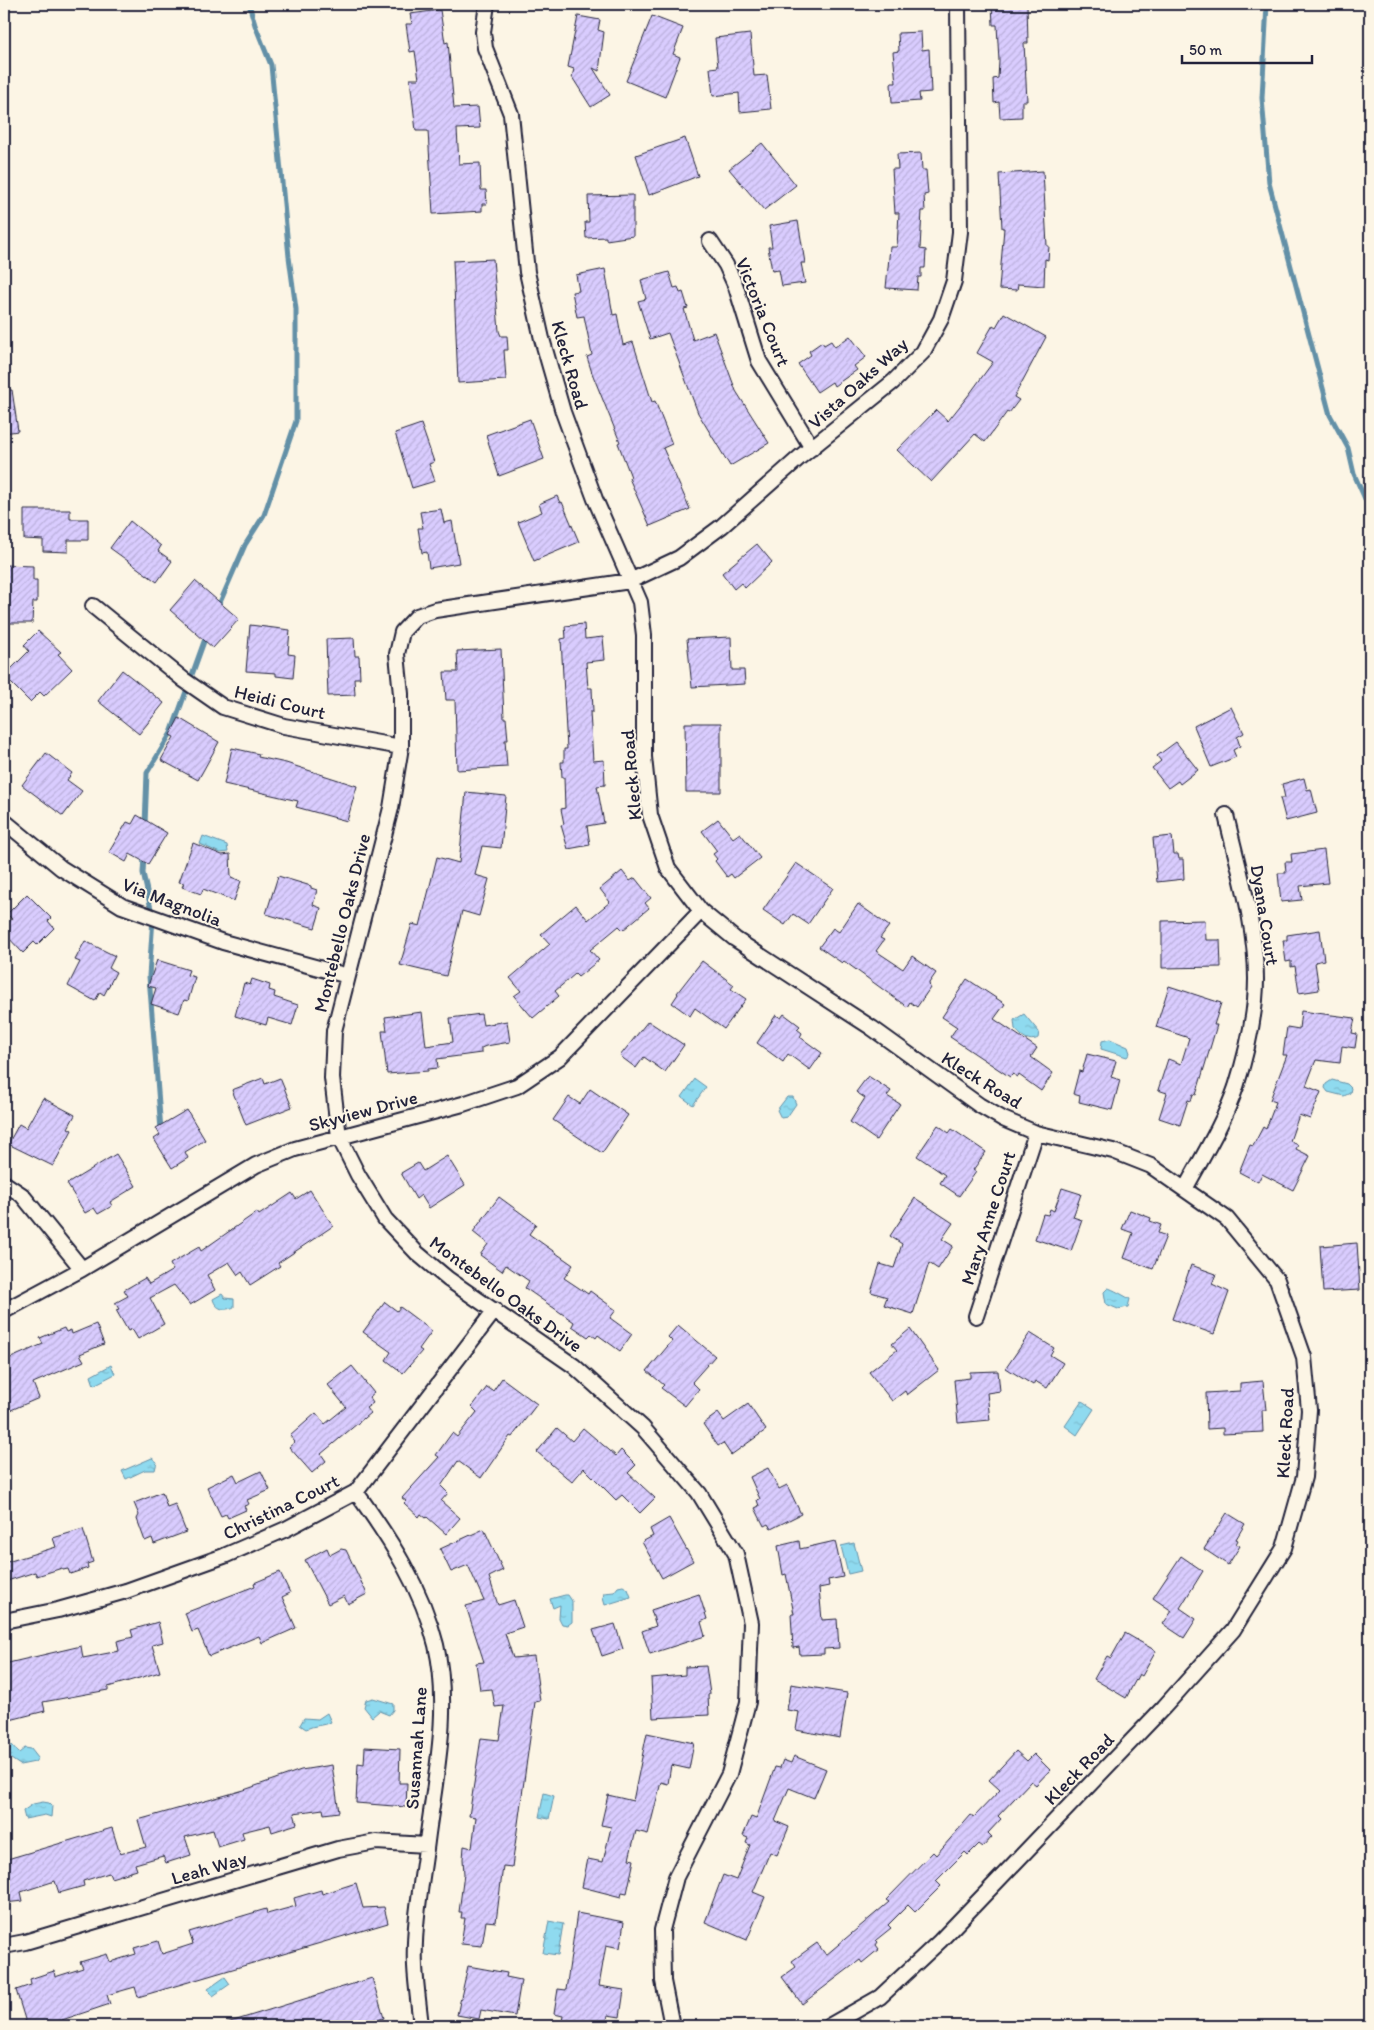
<svg xmlns="http://www.w3.org/2000/svg" width="1374" height="2030" viewBox="0 0 1374 2030" font-family="Itim,sans-serif">
	<style>
		.water { fill: url(#water-ripples); stroke: #6390a7 }
		.lines { fill: none; stroke-linecap: round; stroke-linejoin: round }
		.stream { stroke: #6390a7; stroke-width: 5 }
		.building { fill: url(#building-hatch); stroke: #22223b }
		.minor-casing { stroke: #22223b; stroke-width: 18 }
		.minor { stroke: #fcf5e5; stroke-width: 14 }
		.labels { text-anchor: middle; dominant-baseline: central; stroke-width: 4; stroke-linejoin: round; paint-order: stroke }
		.street-label { font-size: 19px; fill: #22223b; stroke: #fcf5e5 }
	</style>
	<defs>
		<pattern id="water-ripples" width="26" height="14" patternUnits="userSpaceOnUse" patternTransform="scale(1.25)"><rect width="26" height="14" fill="#8fdaef"/><path d="M2 4q2-2 4 0t4 0M15 11q2-2 4 0t4 0" fill="none" stroke="#7bbbce"/></pattern>
		<pattern id="building-hatch" width="6" height="6" patternUnits="userSpaceOnUse" patternTransform="scale(1.25)"><rect width="6" height="6" fill="#d9ccfe"/><path d="M-1 1l2-2M0 6l6-6M5 7l2-2" fill="none" stroke="#baafdb"/></pattern>
	</defs>
	<rect width="100%" height="100%" fill="#fcf5e5"/>
	<filter id="ink" filterUnits="userSpaceOnUse"><feTurbulence type="fractalNoise" baseFrequency=".02" numOctaves="2"/><feDisplacementMap in="SourceGraphic" scale="10" xChannelSelector="R" yChannelSelector="G"/><feConvolveMatrix kernelMatrix="1 2 1 2 8 2 1 2 1" color-interpolation-filters="sRGB"/></filter>
	<g filter="url(#ink)">
		<!-- water -->
		<path class="water" d="M203,836L227,845L228,852L220,853L200,844Z
			M1024,1014L1039,1032L1038,1038C1029,1043 1021,1036 1015,1029L1014,1020Z
			M1110,1039L1128,1047L1130,1053L1127,1057L1101,1049L1102,1041Z
			M695,1079L706,1087L693,1105L682,1097Z
			M1332,1080L1347,1084L1351,1088L1350,1093L1344,1096L1328,1092L1325,1088L1326,1084Z
			M787,1097H793L796,1104L787,1117L781,1118L777,1110Z
			M1108,1288C1111,1288 1128,1298 1130,1299L1128,1307L1118,1309L1106,1304L1104,1292Z
			M222,1294L225,1298L234,1299V1307C225,1311 216,1310 213,1299Z
			M111,1365L115,1374L94,1385L91,1376Z
			M1082,1401L1094,1409L1077,1435L1065,1426Z
			M152,1458L157,1462L155,1470H145L126,1479L122,1471Z
			M854,1543L861,1571L848,1574L841,1546Z
			M623,1586L628,1589L631,1597L605,1605L603,1598L604,1593L614,1592L618,1587Z
			M565,1595H568L572,1601V1622L568,1625L562,1624L559,1618L560,1605L553,1608L550,1599Z
			M373,1698L393,1704V1710L389,1715L379,1711L372,1717L364,1707L366,1700Z
			M327,1713L331,1722C323,1726 314,1725 306,1729L300,1725L304,1718L318,1719Z
			M12,1745L19,1753L25,1748L31,1749L38,1758L35,1762L20,1765L5,1755Z
			M544,1793L554,1796L549,1819L539,1817Z
			M43,1802L49,1803L52,1806L51,1817L45,1815L25,1819L23,1811L33,1804Z
			M549,1921L563,1924L558,1955L543,1953Z
			M225,1977L230,1984L213,1996L208,1989Z"/>
		<g class="lines">
			<!-- stream -->
			<path class="stream" d="M1267,4L1262,98L1269,183L1330,415L1348,448L1354,474L1370,510
				M218,607L245,545L264,515L296,421V309L289,257L271,65L255,25L249,4
				M145,825L147,773L171,733L206,636
				M144,856L143,873L153,918L149,976L161,1130"/>
		</g>
		<!-- building -->
		<path class="building" d="M992,4H1027L1028,43H1024L1027,101H1022V117L1000,118L999,102L994,103L993,79L998,78L999,61L997,25H993Z
			M440,10L445,43L448,42L454,108L478,107L480,128L457,129L459,164L480,163L481,190H486L487,204H482V211L433,214L428,131H416L410,79H419L415,51L410,52L406,24H412L410,14Z
			M578,16L600,20L598,30L604,32L599,71L593,68L610,95L591,107L572,77L574,69L568,67Z
			M652,16L683,28L673,54L680,57L665,97L626,81Z
			M921,32L922,50L929,49L931,92L919,93L920,101L892,103L891,83H896L893,52L899,51L898,33Z
			M750,34L754,76L767,75L771,109L740,112L739,93L713,96L710,68L718,67L715,38Z
			M685,138L698,176L649,195L636,155Z
			M762,143L796,185L764,210L729,169Z
			M921,153L922,170H926L928,194L924,195L925,211H922L920,249L926,250L925,268H921V277H918L917,290L886,288L890,247H897L899,213H895L892,169H898L897,154Z
			M1043,171L1047,246H1049L1048,260L1045,259L1044,286L1018,284L1017,290L999,289L1004,228H1002L999,174Z
			M633,195V236L606,240V237L586,238L585,222H589L588,196Z
			M798,221L805,263H801L805,283L782,286L779,270L772,271L768,247H772L769,226Z
			M493,259L499,331L501,336H507L508,350H504L506,380L458,383L453,261Z
			M605,269L613,315L617,314L623,345L633,342L652,402L655,401L672,444L663,448L690,509L650,526L629,478L631,477L618,443L620,442L592,373L587,357L592,355L584,316L577,317L572,292L579,291L576,275Z
			M669,272L674,288L678,287L680,293L683,292L688,308L684,309L693,340L714,332L736,391L769,443L730,466L698,413L668,333L650,339L638,301L646,299L641,280Z
			M1004,313L1046,337L1014,397L1019,400L1009,413L1007,412L985,442L975,434L931,482L897,450L936,410L948,421L971,392L993,362L977,353L993,325L996,327Z
			M850,336L866,357L854,366L857,370L834,386L832,382L817,392L798,364L811,355L809,351L822,342L824,345L831,341L835,347Z
			M12,390L18,431L4,433V391Z
			M530,419L544,459L499,476L486,435Z
			M421,424L434,462L429,464L435,481L412,488L395,433Z
			M557,496L560,503L562,502L579,542L534,561L518,522L542,512L539,504Z
			M441,509L444,523L452,521L459,563L429,568L427,552L422,553L418,528H423L420,512Z
			M24,510H70V519H88V540H68V552L43,551V540L24,539Z
			M130,521L161,546L158,551L172,561L157,582L110,548Z
			M757,544L772,562L745,588L741,583L734,589L722,573Z
			M4,565L33,566V580H37V602H33L32,623H4Z
			M195,581L239,619L213,648L170,610Z
			M584,624L585,639L603,637L605,660L586,662L588,688H592L593,712H590L593,761L604,760L605,785L597,786L604,823L587,826L590,845L568,849L561,825L564,824L561,809L565,808L564,777H562L561,762H564V749H567L561,639L566,638L565,626Z
			M250,625L290,630L288,654L295,655L293,678L276,676V673L246,671Z
			M38,631L61,652L58,654L72,669L44,696L40,692L30,702L4,676L29,651L24,645Z
			M731,637L732,670H744L745,684L692,687L687,639Z
			M354,638L355,656H359L360,678H354L355,695L328,696L326,639Z
			M501,649L504,718H506L508,740H505L507,767L457,770L455,700H446L444,672H458L457,651Z
			M122,670L164,703L139,734L98,701Z
			M1231,707L1244,733L1237,737L1240,746L1233,750L1236,757L1211,767L1194,726Z
			M179,718L219,742L198,780L161,760L174,737L170,735Z
			M685,723H721V792H686Z
			M1176,742L1198,770L1180,784L1178,781L1168,788L1152,768L1161,761L1157,756Z
			M232,748L259,754L258,757L286,763L357,786L347,821L296,807L298,801L224,784Z
			M46,753L72,773L67,780L82,791L63,816L22,785Z
			M1304,778L1307,790L1311,789L1317,813L1286,821L1280,798H1285L1282,784Z
			M466,792L506,796L501,848L482,846L475,875L489,879L479,916L462,911L446,976L400,965L412,924L420,926L437,857L459,863Z
			M137,815L167,833L148,864L130,854L126,862L109,852L127,822L132,824Z
			M718,819L733,838L740,833L760,858L734,878L731,874L727,877L715,861L717,859L713,854L717,851L702,831Z
			M1172,836L1174,854H1178L1179,859H1183L1184,879L1157,882L1153,838Z
			M193,843L222,855L230,854L231,877L241,881L234,901L203,889L201,894L182,887L184,883L179,882Z
			M1324,850L1328,883L1300,886L1302,900L1281,902L1278,873H1286L1285,862H1292L1291,854Z
			M796,863L833,888L808,924L793,914L785,925L763,910Z
			M622,871L630,881L635,878L651,898L645,903L649,908L623,930L619,926L590,950L599,960L578,977L575,974L555,991L559,996L533,1018L514,996L521,991L510,978L550,944L541,934L576,905L588,920L610,902L600,889Z
			M278,876L311,886V888L317,890L313,905L321,908L315,928L266,914Z
			M27,894L51,918L48,921L54,928L37,945L34,942L23,953L4,933V928L12,919L7,914Z
			M858,904L889,926L880,938L884,940L876,951L903,969L912,956L936,973L929,983L930,988L917,1007L910,1002L907,1007L844,961L842,963L819,947L833,928L839,932Z
			M1205,920L1206,940H1220L1221,967L1162,968V921Z
			M1320,930L1324,960L1315,962L1319,990L1299,993L1295,966L1291,967V961L1286,962L1283,940H1287V935Z
			M85,941L115,956L109,968L116,972L104,995L100,992L95,1001L68,986L80,962L75,960Z
			M157,960L189,970L187,975L195,977L188,1001L184,1000L179,1013L151,1004L156,988L148,986Z
			M702,961L734,985L731,989L746,999L724,1029L695,1008L690,1016L672,1003L678,994L677,993Z
			M252,979L270,985L269,990L275,992L274,997L298,1005L292,1025L268,1018L266,1025L235,1016L244,983L250,985Z
			M967,979L1005,1004L994,1019L1037,1048L1031,1057L1053,1073L1041,1091L1019,1075L1018,1077L1013,1074L1010,1077L950,1037L957,1027L942,1017Z
			M1169,986L1221,1003L1214,1025H1217L1196,1095L1193,1094L1191,1101L1188,1100L1180,1125L1159,1118L1167,1093L1158,1090L1168,1059L1181,1064L1189,1038L1156,1027Z
			M1301,1011L1355,1018L1352,1033L1357,1034L1355,1048L1342,1046L1340,1063L1316,1060L1306,1086L1321,1092L1310,1119L1299,1115L1290,1141L1298,1145L1296,1149L1310,1156L1293,1190L1262,1174L1258,1182L1239,1172L1250,1145L1253,1146L1263,1127L1266,1129L1276,1102L1270,1100L1287,1055H1283L1287,1027L1299,1029Z
			M422,1012L426,1046L453,1042L450,1018L481,1014L483,1025L507,1021L510,1042L486,1046L481,1048V1053L437,1059L438,1068L428,1069V1071L387,1074L382,1031H387L385,1017Z
			M784,1014L800,1026L797,1029L802,1033L800,1037L822,1053L810,1070L788,1054L783,1062L757,1043L776,1015L781,1018Z
			M648,1021L684,1045L665,1072L644,1057L636,1068L620,1056Z
			M1087,1054L1116,1061L1111,1077L1120,1080L1112,1110L1079,1102L1080,1096L1073,1094L1079,1071L1082,1072Z
			M868,1076L891,1091L887,1096L900,1104L876,1140L850,1122L865,1098L856,1092Z
			M263,1078L265,1084L280,1078L292,1107L246,1125L232,1090Z
			M590,1089L628,1115L602,1153L553,1120L569,1097L580,1104Z
			M43,1098L75,1115L68,1128L72,1130L53,1166L8,1144L19,1124L26,1128Z
			M187,1110L205,1140L185,1152L188,1158L172,1168L154,1139L160,1135L156,1128Z
			M938,1125L949,1133L952,1129L986,1152L973,1170L976,1172L959,1196L940,1183L945,1175L917,1156Z
			M116,1154L136,1186L110,1202L112,1206L98,1214L94,1208L85,1213L67,1184Z
			M447,1156L465,1185L429,1208L421,1195L416,1199L401,1173L418,1163L423,1171Z
			M1062,1188L1081,1194L1073,1217L1082,1220L1071,1251L1035,1239L1043,1214L1048,1215L1050,1209L1054,1211Z
			M310,1190L333,1226L278,1263L280,1266L250,1285L242,1272L238,1275L229,1262L207,1275L215,1290L190,1305L174,1285L150,1298L164,1324L138,1339L132,1329L128,1331L116,1310L119,1309L115,1303L128,1296L124,1290L145,1278L149,1284L173,1270L170,1264L199,1247L201,1251L257,1212L259,1215L292,1193L296,1199Z
			M499,1197L536,1224L529,1234L573,1265L564,1278L588,1294L590,1291L616,1310L610,1318L632,1334L620,1351L598,1335L596,1338L591,1334L588,1337L572,1326L574,1322L525,1288L529,1281L506,1265L502,1271L480,1255L488,1244L473,1232Z
			M915,1198L953,1223L942,1239L953,1246L938,1269L929,1263L913,1314L884,1305L887,1297L871,1292L880,1264L894,1268L902,1244L890,1236Z
			M1130,1210L1151,1218L1150,1221L1161,1225L1158,1233L1166,1236L1153,1269L1124,1258L1133,1233L1122,1229Z
			M1357,1243L1360,1290L1323,1292L1320,1246Z
			M1191,1265L1216,1274L1212,1284L1229,1292L1214,1334L1172,1319Z
			M385,1302L397,1311L400,1307L432,1331L419,1349L422,1351L403,1373L386,1360L391,1352L363,1332Z
			M96,1324L104,1344L80,1354L84,1361L33,1383L39,1398L4,1413V1361L43,1344L40,1338L64,1328L66,1332L71,1330L72,1334Z
			M678,1325L715,1356L692,1382L699,1389L685,1406L661,1388L664,1385L647,1371L672,1341L668,1337Z
			M910,1329L939,1370L907,1395L905,1391L892,1401L869,1372L897,1350L892,1344Z
			M1030,1333L1054,1348L1050,1355L1063,1363L1047,1388L1035,1381L1033,1385L1006,1368Z
			M352,1366L374,1393L369,1397L373,1403L366,1408L370,1413L321,1454L326,1461L312,1473L289,1447L295,1442L290,1436L316,1413L325,1424L346,1407L328,1385Z
			M998,1371L1000,1391L987,1393L990,1420L958,1423L954,1380L970,1378V1372Z
			M502,1378L537,1404L512,1437L510,1436L481,1478L458,1461L441,1486L448,1493L441,1501L460,1518L446,1534L427,1517L426,1518L421,1514L419,1517L404,1503L406,1501L402,1498L439,1457L436,1455L452,1433L457,1437L477,1412L472,1407L487,1387L493,1391Z
			M1263,1381L1266,1410H1262L1263,1432L1223,1434V1428L1207,1429L1206,1393L1240,1391V1383Z
			M748,1404L766,1430L731,1455L723,1443L718,1446L703,1424L718,1413L724,1421Z
			M557,1428L572,1441L583,1428L616,1456L621,1450L636,1465L628,1473L655,1498L640,1513L622,1495L616,1500L584,1468L572,1482L537,1452Z
			M768,1468L779,1489L787,1485L801,1514L771,1529L768,1524L764,1526L755,1508L759,1506L757,1500L760,1499L750,1477Z
			M261,1471L270,1490L247,1500L249,1504L244,1506L246,1510L228,1518L226,1514L221,1516L207,1487L234,1474L238,1482Z
			M162,1492L167,1507L175,1504L186,1532L154,1544L152,1538L145,1541L137,1519L139,1515L134,1503Z
			M1227,1513L1245,1524L1236,1539L1238,1540L1236,1544L1240,1546L1228,1565L1204,1549Z
			M669,1518L693,1561L662,1578L642,1542L653,1536L650,1529Z
			M83,1529L93,1562L87,1564L88,1568L70,1574L68,1569L63,1570L62,1568L37,1576L35,1572L4,1582V1563L56,1547L53,1538Z
			M484,1529L503,1570L489,1577L498,1605L514,1600L523,1627L505,1633L513,1658L534,1656L540,1701L535,1702L512,1867L503,1866L496,1922L486,1921L482,1946L461,1944L465,1918H461L462,1912H459L464,1874L463,1859L464,1846L472,1848L476,1817L469,1816L481,1738L499,1740L504,1706L495,1707L492,1689L480,1690L476,1663L484,1662L466,1606L484,1601L468,1565L451,1572L440,1549Z
			M799,1541L800,1549L835,1541L843,1577L828,1580L829,1586L819,1588L822,1620L837,1619L839,1648L824,1649V1654L800,1655L799,1647L793,1648L791,1614H794L786,1574L783,1575L778,1546Z
			M327,1548L330,1555L341,1549L346,1550L367,1594L348,1604L344,1596L328,1604L305,1560Z
			M1181,1556L1203,1571L1180,1608L1196,1619L1184,1638L1163,1624L1172,1611L1153,1598Z
			M280,1572L290,1593L282,1597L296,1628L262,1643L259,1636L209,1656L198,1630L192,1632L185,1613L255,1586L254,1583Z
			M699,1594L707,1619L701,1622L705,1636L650,1654L642,1631L656,1626L651,1610Z
			M158,1622L163,1642L152,1645L160,1672L108,1687V1690L43,1702L45,1711L10,1720L6,1705H4V1664L81,1646L83,1658L119,1651L117,1641L133,1637L131,1630Z
			M615,1624L623,1649L602,1656L593,1630Z
			M1125,1633L1156,1651L1142,1676L1139,1674L1126,1698L1094,1679L1107,1656L1111,1658Z
			M706,1666L710,1694L708,1695L709,1715L653,1718L651,1678L685,1675V1667Z
			M791,1684L847,1693L840,1738L796,1730L799,1712L787,1710Z
			M647,1733L694,1743L689,1769L671,1765L668,1784L661,1782L648,1834L636,1831L629,1859L634,1860L627,1893L622,1892L621,1897L582,1887L588,1859L603,1862L611,1827L601,1825L608,1795L633,1801Z
			M365,1747L400,1749L399,1783H407L406,1807L356,1803L358,1763L364,1764Z
			M1016,1751L1027,1761L1034,1754L1050,1770L1036,1785L1031,1781L998,1816L1001,1819L988,1833L992,1837L983,1847L979,1844L968,1855L965,1852L936,1881L941,1886L915,1912L908,1905L888,1925L891,1928L876,1940L878,1942L876,1945L879,1949L862,1963L860,1960L802,2004L782,1977L796,1967L792,1961L817,1943L826,1955L889,1902L886,1900L933,1852L936,1855L971,1815L974,1817L1000,1790L989,1780Z
			M794,1756L826,1769L814,1798L789,1788L775,1821L789,1827L777,1855L770,1852L753,1892L765,1897L747,1940L705,1922L723,1875L736,1880L750,1845L746,1843L748,1838L743,1836L751,1817L756,1819L775,1767L780,1768L783,1760L791,1763Z
			M332,1765L339,1812L324,1814L323,1809L294,1813L297,1824L272,1832L270,1825L242,1832L244,1839L218,1847L213,1830L185,1837L191,1855L166,1863L163,1856L135,1864L137,1870L111,1878L109,1873L83,1881L84,1886L59,1893L55,1881L21,1892L23,1901L4,1903V1860L112,1828L120,1854L146,1847L138,1820L244,1790L301,1770Z
			M356,1883L363,1908L384,1907L388,1923L138,1997L135,1987L107,1995L110,2004L44,2026H27L16,1990L31,1985L30,1979L54,1971L55,1977L83,1968L80,1962L107,1954L110,1962L136,1954L134,1948L158,1941L162,1954L193,1944L189,1932L266,1909L267,1914L296,1906L294,1898L321,1890L322,1894Z
			M577,1913L624,1922L620,1948L606,1945L599,1986L624,1990L620,2017L608,2015L606,2026H561L563,2016L554,2014L558,1989L566,1990Z
			M468,1966L507,1973L506,1977L521,1980L515,2016L481,2010L479,2019L457,2015Z
			M372,1978L384,2018L369,2023L370,2026H227V2023Z"/>
		<g class="lines">
			<!-- minor casing -->
			<g class="minor-casing">
				<path id="minor" d="M487,4L483,32L485,48L511,114L527,272L542,339L563,412L595,499L640,602L644,635V757L650,815L668,868L701,911L735,939L872,1028L979,1105L1003,1119L1036,1133L1113,1151L1151,1166L1227,1219L1277,1280L1304,1357L1309,1410L1304,1477L1284,1548L1233,1630L1164,1707L940,1941L880,1997L829,2026
					M710,241L726,265L736,287L759,361L812,448
					M93,606L184,680L223,707L284,726L401,747
					M4,821L61,868L122,906L223,942L348,976
					M4,1183L22,1195L82,1269
					M1185,1189C1203,1156 1224,1122 1236,1087C1247,1052 1256,1015 1256,979C1256,923 1238,868 1226,815
					M4,1311L82,1269L256,1165L295,1149L463,1104L517,1086L560,1057L701,911
					M976,1316L1036,1133
					M356,1492C390,1539 422,1588 436,1645C451,1709 435,1778 427,1841C422,1881 413,1926 415,1966C416,1986 419,2006 421,2026
					M4,1621L58,1610L126,1591L224,1556L286,1529L356,1492L495,1310
					M4,1946L25,1942L338,1849L376,1842L426,1845
					M672,2026L663,1981L662,1930L676,1877L729,1774L748,1702L751,1623L736,1554L699,1493L643,1428L574,1366L448,1279L417,1253L385,1219L358,1175L339,1137L332,1078L334,1031L391,808L401,747V694L397,654L402,632L417,616L435,610L630,581L679,558L722,526L800,457L893,382L923,352L941,319L954,281L960,232L958,4"/>
			</g>
			<!-- minor -->
			<use href="#minor" class="minor"/>
		</g>
	</g>
	<g class="labels">
		<!-- street labels -->
		<g class="street-label">
			<text transform="translate(763 312) rotate(68)">Victoria Court</text>
			<text transform="translate(570 365) rotate(74)">Kleck Road</text>
			<text transform="translate(858 383) rotate(-42)">Vista Oaks Way</text>
			<text transform="translate(280 702) rotate(14)">Heidi Court</text>
			<text transform="translate(631 775) rotate(-95)">Kleck Road</text>
			<text transform="translate(172 902) rotate(21)">Via Magnolia</text>
			<text transform="translate(1265 915) rotate(81)">Dyana Court</text>
			<text transform="translate(342 923) rotate(-76)">Montebello Oaks Drive</text>
			<text transform="translate(982 1080) rotate(32)">Kleck Road</text>
			<text transform="translate(363 1111) rotate(-15)">Skyview Drive</text>
			<text transform="translate(988 1218) rotate(-72)">Mary Anne Court</text>
			<text transform="translate(506 1294) rotate(36)">Montebello Oaks Drive</text>
			<text transform="translate(1285 1433) rotate(-87)">Kleck Road</text>
			<text transform="translate(281 1507) rotate(-26)">Christina Court</text>
			<text transform="translate(416 1748) rotate(-86)">Susannah Lane</text>
			<text transform="translate(1079 1769) rotate(-46)">Kleck Road</text>
			<text transform="translate(209 1868) rotate(-16)">Leah Way</text>
		</g>
	</g>
	<!-- margin -->
	<rect width="1374" height="2030" fill="none" stroke="#fcf5e5" stroke-width="20"/>
	<rect x="10" y="10" width="1354" height="2010" fill="none" stroke="#22223b" stroke-width="2" filter="url(#ink)"/>
	<!-- scale -->
	<path d="M1182 55v8h130v-8" fill="none" stroke="#22223b" stroke-width="2.5"/>
	<text x="1189" y="55" font-size="15" fill="#22223b" stroke="#fcf5e5" stroke-width="4" paint-order="stroke">50 m</text>
</svg>
